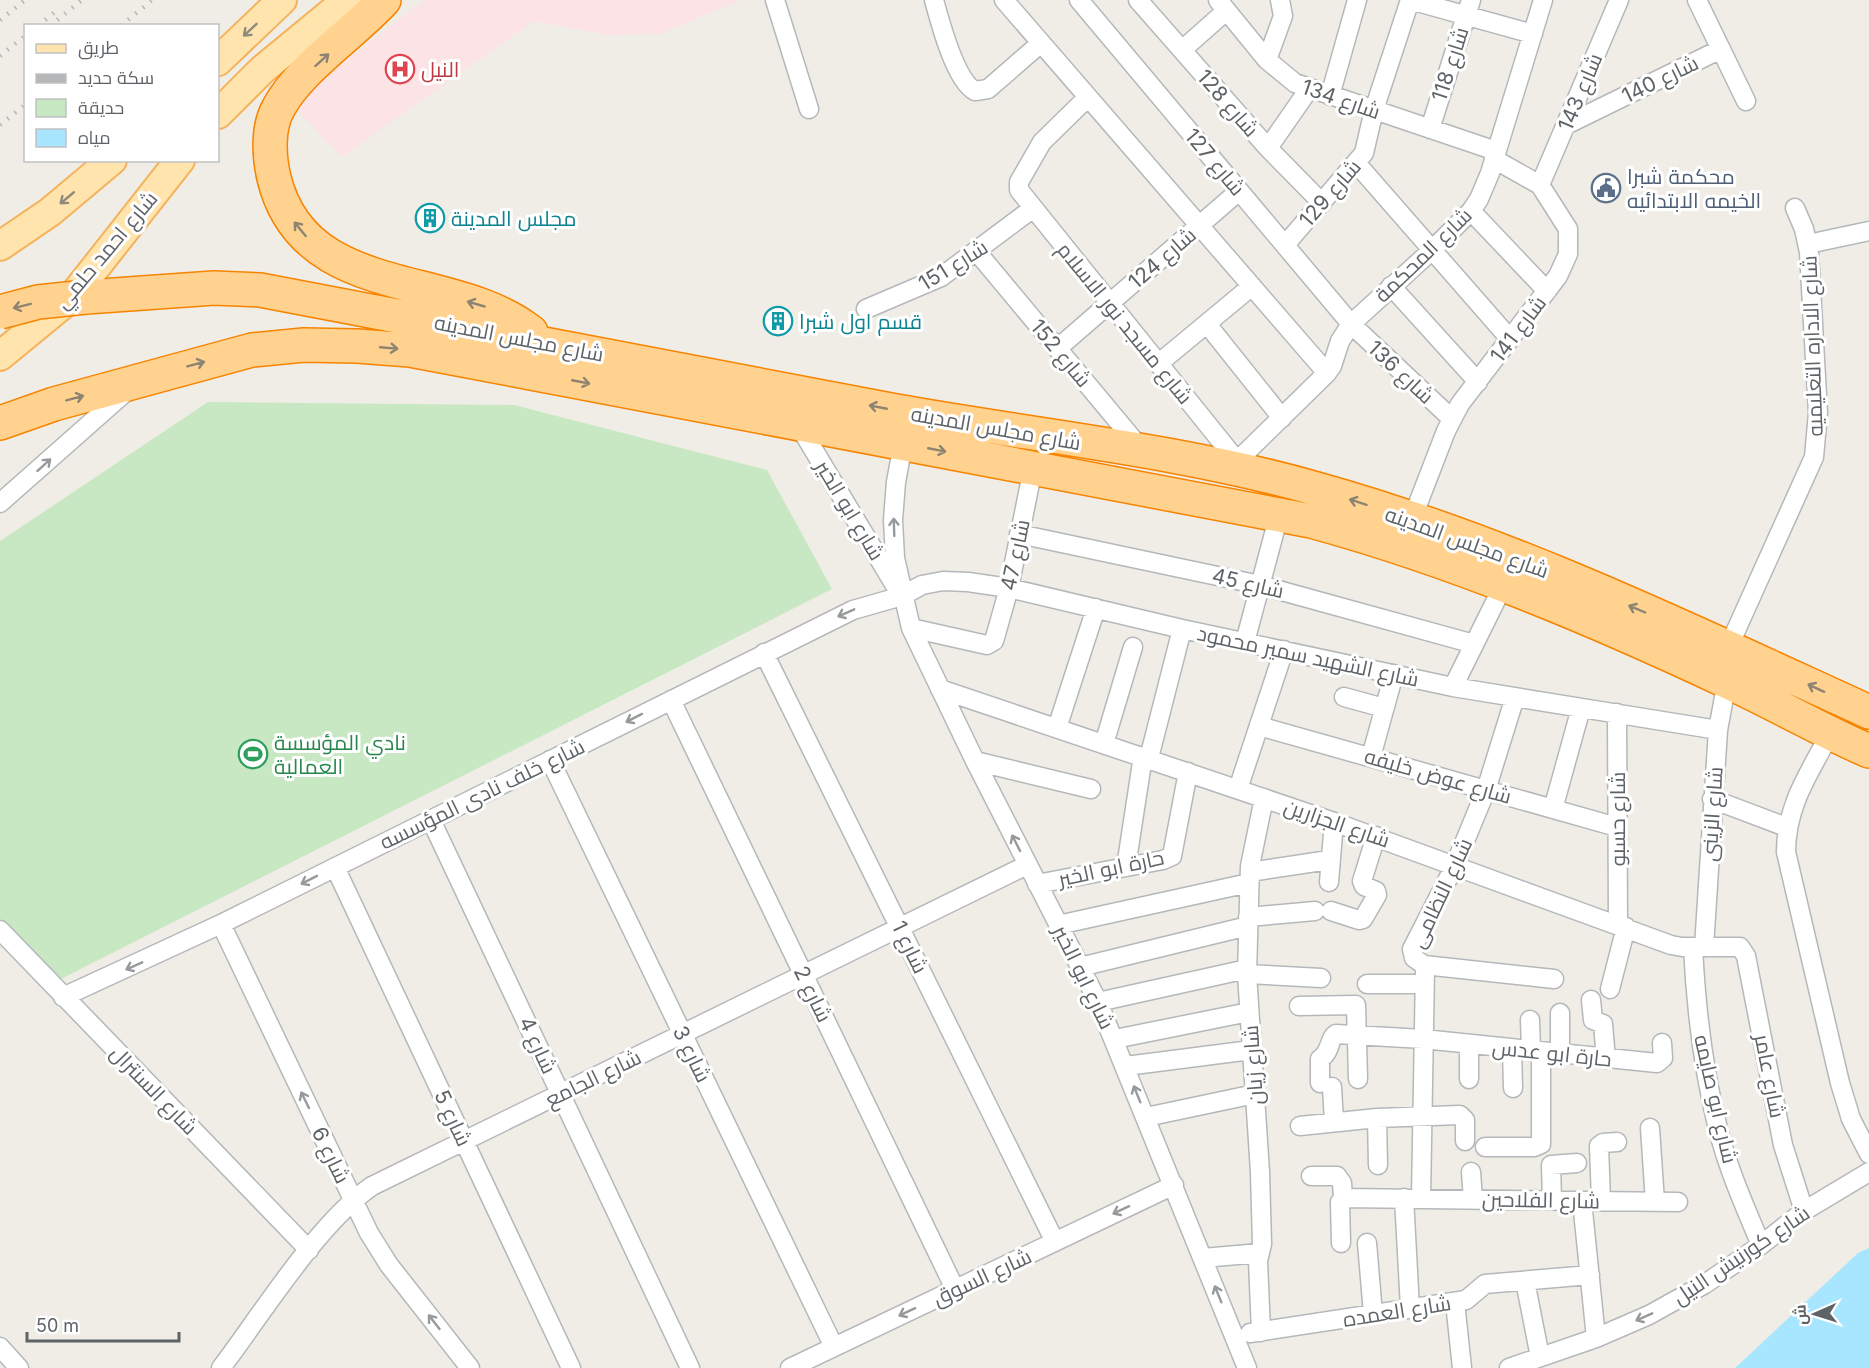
<svg xmlns="http://www.w3.org/2000/svg" width="1869" height="1368" viewBox="0 0 1869 1368" font-family="Inter,Cairo,sans-serif">
	<style>
		.medical { fill: #fce3e5 }
		.green { fill: #c8e8c3 }
		.water { fill: #a8e6ff }
		.lines { fill: none; stroke-linecap: round; stroke-linejoin: round }
		.street-casing { stroke: #b4b8bb; stroke-width: 21 }
		.primary-casing { stroke: #f5b25b; stroke-width: 32 }
		.highway-casing { stroke: #f78400; stroke-width: 36 }
		.street { stroke: #fff; stroke-width: 18 }
		.primary { stroke: #ffe5ad; stroke-width: 28 }
		.highway { stroke: #ffd28f; stroke-width: 33 }
		.rail { stroke: #b5b6b7; stroke-width: 4.5; stroke-dasharray: 1.5 8; stroke-linecap: butt }
		.highway-bridge-casing { stroke: #f78400; stroke-width: 36; stroke-linecap: butt }
		.highway-bridge { stroke: #ffd28f; stroke-width: 33 }
		.oneway { stroke: #8e8a7c }
		.oneway2 { stroke: #8e8473 }
		.oneway3 { stroke: #969a9c }
		.labels { text-anchor: middle; dominant-baseline: central; stroke-width: 6; stroke-linejoin: round; paint-order: stroke }
		.street-label { font-size: 21px; fill: #5e6367; stroke: #fff }
		.health-label { font-size: 21px; fill: #be3a42; stroke: #fff; text-anchor: start }
		.service-label { font-size: 21px; fill: #4e5e75; stroke: #fff; text-anchor: start }
		.culture-label { font-size: 21px; fill: #0d838f; stroke: #fff; text-anchor: start }
		.leisure-label { font-size: 21px; fill: #27864d; stroke: #fff; text-anchor: start }
	</style>
	<rect width="100%" height="100%" fill="#f0ede6"/>
	<!-- medical -->
	<path class="medical" d="M425,0H741L660,34L608,35L534,21L342,157L289,103Z"/>
	<!-- green -->
	<path class="green" d="M208,402L514,405L767,470L832,589L57,981L0,919V541Z"/>
	<!-- water -->
	<path class="water" d="M1869,1248V1368H1735L1858,1253Z"/>
	<g class="lines">
		<!-- street casing -->
		<g class="street-casing">
			<path id="street" d="M775,0L809,109
				M934,0C940,22 955,80 975,91L988,89L1041,43
				M1004,0L1327,373
				M1079,0L1351,324L1452,419
				M1138,0L1268,148L1322,203
				M1218,0L1267,60L1295,83L1496,151
				M1410,0L1533,34
				M1697,0L1746,101
				M1182,50L1226,11
				M1267,60L1283,16L1280,0
				M1330,96L1357,0
				M1088,97L1042,142L1019,182V190L1237,461
				M1566,125L1721,49
				M1430,129L1471,0
				M1268,148L1309,89
				M1357,164L1510,339
				M1540,185L1619,0
				M1471,211L1547,291
				M1808,244L1869,231
				M1285,245L1364,153L1374,110L1410,0
				M977,252L1142,450
				M1391,286L1478,382
				M866,309L941,277L1032,209
				M1207,324L1282,418
				M1058,348L1239,191
				M1158,364L1252,286
				M798,424L896,587
				M903,444L896,482L893,520L895,558L911,628L975,761L1098,1002L1247,1368
				M1231,467L1327,373L1332,366L1340,341L1351,324L1431,251L1471,211L1479,199L1490,173L1543,0
				M0,503L129,389
				M1412,519L1446,431L1460,404L1558,276L1568,254V229L1540,185L1494,159
				M1019,534L1260,585L1474,644
				M911,628L987,645L994,641L1009,588L1033,468
				M1245,642L1279,515
				M1728,648L1814,457L1818,413L1809,252L1804,229L1795,208
				M764,653L1055,1242
				M1453,687L1504,584
				M940,689L1334,822L1671,945L1682,947H1740L1746,956L1783,1145L1804,1211
				M1344,697L1384,708
				M671,700L955,1289
				M1617,713L1618,924
				M1259,726L1617,827
				M1057,728L1096,608
				M1830,734C1809,773 1786,806 1786,852L1840,1083L1851,1119L1869,1154
				M1104,744L1133,647
				M1371,757L1394,674
				M1149,758L1182,629
				M550,760L834,1347
				M975,761L1091,789
				M1238,789L1284,650
				M1712,799L1786,827
				M1553,809L1581,708
				M431,820L690,1368
				M335,867L571,1368
				M1126,867L1143,756
				M1250,872L1329,860
				M1329,882L1334,822
				M1037,884L1163,860L1172,856L1188,772
				M1331,911L1359,920L1363,919L1377,895L1376,891L1364,886L1362,881L1376,836
				M1248,917L1315,911
				M221,924L369,1233L389,1265L470,1368
				M1058,925L1249,883
				M0,930L309,1250
				M1693,947C1696,1009 1703,1069 1718,1129C1728,1169 1745,1207 1761,1245
				M1704,947L1718,730L1727,681
				M1424,965L1554,979
				M1080,967L1248,926
				M1247,974L1321,978
				M1367,984H1424
				M1610,989L1626,927
				M63,997L221,924L853,610L902,596L922,585L943,581L968,582L1009,588L1182,629L1453,687L1718,730
				M1591,1000L1593,1020L1603,1024L1606,1059
				M1098,1002L1247,969
				M1299,1006L1356,1005L1358,1079
				M1560,1013V1054
				M1530,1020L1531,1051
				M1115,1039L1249,1012
				M1469,1044V1079
				M1512,1049L1513,1088
				M1126,1066L1251,1050
				M1320,1083V1059C1332,1051 1328,1039 1336,1034L1423,1039L1657,1063L1663,1058L1662,1043
				M1332,1087L1334,1122
				M1146,1117L1255,1094
				M1377,1118L1378,1165
				M1300,1126L1377,1118L1460,1115L1465,1120V1141
				M1650,1128L1655,1202
				M1485,1147H1534L1541,1144V1052
				M1471,1172L1473,1199
				M1311,1176H1337L1342,1183L1343,1198
				M1404,1198L1410,1308
				M1421,1199L1425,969L1424,965L1414,958L1412,949L1455,865L1486,790L1515,697
				M1552,1200L1551,1165L1577,1163
				M1582,1201L1596,1338
				M1601,1201L1599,1146L1603,1143L1617,1142
				M1341,1243L1340,1202L1343,1198L1678,1202
				M1367,1243L1373,1314
				M1203,1258L1260,1253
				M1525,1281L1540,1357
				M1455,1302L1462,1368
				M1261,1332L1258,1261L1262,1244L1260,1172L1247,974L1250,866L1264,798
				M1250,1333L1466,1300L1485,1284L1590,1275
				M0,1347L19,1368
				M221,1368C262,1314 318,1223 372,1186L1027,865
				M790,1368L1174,1185
				M1509,1368L1596,1338L1649,1315L1705,1284L1761,1245L1804,1211L1869,1172"/>
		</g>
		<!-- primary casing -->
		<g class="primary-casing">
			<path id="primary" d="M218,61L282,0
				M218,114L262,70L347,0
				M0,246L50,212L112,160
				M0,356L73,296L180,160"/>
		</g>
		<!-- highway casing -->
		<g class="highway-casing">
			<path id="highway" d="M384,0C353,34 300,68 279,107C267,127 269,157 274,178C304,302 452,269 531,332
				M86,297L214,288L260,290C472,329 684,372 896,411C1036,436 1180,450 1317,489C1508,542 1689,630 1869,712
				M0,423L54,404L252,350L304,345L357,346L410,350L1311,521C1454,560 1592,618 1726,681C1774,703 1820,730 1869,751"/>
		</g>
		<!-- street -->
		<use href="#street" class="street"/>
		<!-- primary -->
		<use href="#primary" class="primary"/>
		<!-- highway -->
		<use href="#highway" class="highway"/>
		<!-- rail -->
		<path class="rail" d="M0,20L25,0
			M38,26L56,11
			M50,26L82,0
			M121,26L152,0
			M0,56L26,35
			M0,125L26,104"/>
		<!-- highway-bridge casing -->
		<g class="highway-bridge-casing">
			<path id="highway-bridge" d="M0,312L38,302L86,297"/>
		</g>
		<!-- highway-bridge -->
		<use href="#highway-bridge" class="highway-bridge"/>
	</g>
	<!-- one-way arrows -->
	<defs><path id="oneway-shaft" d="M-6 0H5M1.5-3L5.5 0L1.5 3" fill="none" stroke-width="1.6" stroke-linecap="round" stroke-linejoin="round" transform="scale(1.5)"/></defs>
	<g class="oneway">
		<use href="#oneway-shaft" transform="translate(250 30) rotate(137)"/>
		<use href="#oneway-shaft" transform="translate(67 198) rotate(140)"/>
	</g>
	<g class="oneway2">
		<use href="#oneway-shaft" transform="translate(322 60) rotate(-42)"/>
		<use href="#oneway-shaft" transform="translate(300 229) rotate(-129)"/>
		<use href="#oneway-shaft" transform="translate(476 304) rotate(-164)"/>
		<use href="#oneway-shaft" transform="translate(22 306) rotate(166)"/>
		<use href="#oneway-shaft" transform="translate(389 348) rotate(5)"/>
		<use href="#oneway-shaft" transform="translate(196 364) rotate(-15)"/>
		<use href="#oneway-shaft" transform="translate(581 382) rotate(11)"/>
		<use href="#oneway-shaft" transform="translate(75 398) rotate(-15)"/>
		<use href="#oneway-shaft" transform="translate(878 407) rotate(-169)"/>
		<use href="#oneway-shaft" transform="translate(937 450) rotate(11)"/>
		<use href="#oneway-shaft" transform="translate(1358 502) rotate(-162)"/>
		<use href="#oneway-shaft" transform="translate(1637 609) rotate(-157)"/>
		<use href="#oneway-shaft" transform="translate(1816 688) rotate(-155)"/>
	</g>
	<g class="oneway3">
		<use href="#oneway-shaft" transform="translate(44 465) rotate(-42)"/>
		<use href="#oneway-shaft" transform="translate(894 527) rotate(-92)"/>
		<use href="#oneway-shaft" transform="translate(846 613) rotate(156)"/>
		<use href="#oneway-shaft" transform="translate(634 718) rotate(153)"/>
		<use href="#oneway-shaft" transform="translate(1016 843) rotate(-117)"/>
		<use href="#oneway-shaft" transform="translate(309 880) rotate(153)"/>
		<use href="#oneway-shaft" transform="translate(134 966) rotate(156)"/>
		<use href="#oneway-shaft" transform="translate(1137 1094) rotate(-112)"/>
		<use href="#oneway-shaft" transform="translate(305 1100) rotate(-116)"/>
		<use href="#oneway-shaft" transform="translate(1121 1210) rotate(155)"/>
		<use href="#oneway-shaft" transform="translate(1218 1294) rotate(-112)"/>
		<use href="#oneway-shaft" transform="translate(907 1312) rotate(155)"/>
		<use href="#oneway-shaft" transform="translate(1644 1317) rotate(156)"/>
		<use href="#oneway-shaft" transform="translate(434 1322) rotate(-128)"/>
	</g>
	<!-- icons -->
	<defs>
		<g id="hospital-ring" transform="scale(1.5)"><circle r="9.5" fill="#fff" stroke="#e0444e" stroke-width="1.5"/><path d="M-5-5h3v3.5h4V-5h3V5h-3V1.5h-4V5h-3Z" fill="#e0444e"/></g>
		<g id="civic-ring" transform="scale(1.5)"><circle r="9.5" fill="#fff" stroke="#5c6f8a" stroke-width="1.5"/><path d="M-.6-6.5H3V-4.5H.6V-3L4-1V1h2V6H-6V1h2V-1L-.6-3ZM-1.2 2.5V6h2.4V2.5Z" fill="#5c6f8a"/></g>
		<g id="building-ring" transform="scale(1.5)"><circle r="9.5" fill="#fff" stroke="#0f9aa8" stroke-width="1.5"/><path d="M-4-6H4V6H1V3H-1V6H-4ZM-2.5-4.3h1.7v1.8h-1.7ZM.8-4.3h1.7v1.8H.8ZM-2.5-1h1.7V.8h-1.7ZM.8-1h1.7V.8H.8Z" fill="#0f9aa8"/></g>
		<g id="stadium-ring" transform="scale(1.5)"><circle r="9.5" fill="#fff" stroke="#2e9e5b" stroke-width="1.5"/><path d="M0-5a6.5 5 0 1 0 0 10a6.5 5 0 1 0 0-10ZM-3.5-1.8h7v3.6h-7Z" fill="#2e9e5b"/></g>
	</defs>
	<g fill-rule="evenodd">
		<use href="#hospital-ring" x="400" y="69"/>
		<use href="#civic-ring" x="1606" y="188"/>
		<use href="#building-ring" x="430" y="218"/>
		<use href="#building-ring" x="778" y="321"/>
		<use href="#stadium-ring" x="253" y="754"/>
	</g>
	<g class="labels">
		<!-- street labels -->
		<g class="street-label">
			<text transform="translate(1450 64) rotate(-72)">شارع 118</text>
			<text transform="translate(1660 79) rotate(-26)">شارع 140</text>
			<text transform="translate(1580 92) rotate(-67)">شارع 143</text>
			<text transform="translate(1341 99) rotate(19)">شارع 134</text>
			<text transform="translate(1228 103) rotate(49)">شارع 128</text>
			<text transform="translate(1215 162) rotate(50)">شارع 127</text>
			<text transform="translate(1330 193) rotate(-49)">شارع 129</text>
			<text transform="translate(106 250) rotate(-50)">شارع احمد حلمي</text>
			<text transform="translate(1423 255) rotate(-44)">شارع المحكمة</text>
			<text transform="translate(1162 258) rotate(-41)">شارع 124</text>
			<text transform="translate(953 265) rotate(-32)">شارع 151</text>
			<text transform="translate(1125 323) rotate(51)">شارع مسجد نور الاسلام</text>
			<text transform="translate(1518 329) rotate(-53)">شارع 141</text>
			<text transform="translate(519 338) rotate(11)">شارع مجلس المدينه</text>
			<text transform="translate(1812 346) rotate(-92)">شارع الاداره التعليميه</text>
			<text transform="translate(1061 353) rotate(50)">شارع 152</text>
			<text transform="translate(1401 372) rotate(43)">شارع 136</text>
			<text transform="translate(996 428) rotate(10)">شارع مجلس المدينه</text>
			<text transform="translate(850 510) rotate(59)">شارع ابو الخير</text>
			<text transform="translate(1467 542) rotate(20)">شارع مجلس المدينه</text>
			<text transform="translate(1015 555) rotate(-78)">شارع 47</text>
			<text transform="translate(1248 583) rotate(13)">شارع 45</text>
			<text transform="translate(1308 656) rotate(12)">شارع الشهيد سمير محمود</text>
			<text transform="translate(1438 776) rotate(16)">شارع عوض خليفه</text>
			<text transform="translate(482 794) rotate(-26)">شارع خلف نادى المؤسسه</text>
			<text transform="translate(1712 814) rotate(-86)">شارع الزينى</text>
			<text transform="translate(1617 819) rotate(-90)">شارع حسبو</text>
			<text transform="translate(1337 823) rotate(19)">شارع الجزارين</text>
			<text transform="translate(1111 868) rotate(-12)">حارة ابو الخير</text>
			<text transform="translate(1441 893) rotate(-65)">شارع النظامى</text>
			<text transform="translate(910 947) rotate(64)">شارع 1</text>
			<text transform="translate(1084 977) rotate(64)">شارع ابو الخير</text>
			<text transform="translate(813 994) rotate(64)">شارع 2</text>
			<text transform="translate(538 1045) rotate(65)">شارع 4</text>
			<text transform="translate(1552 1053) rotate(6)">حارة ابو عدس</text>
			<text transform="translate(692 1054) rotate(64)">شارع 3</text>
			<text transform="translate(1253 1065) rotate(-94)">شارع زيان</text>
			<text transform="translate(1770 1076) rotate(79)">شارع عامر</text>
			<text transform="translate(593 1078) rotate(-26)">شارع الجامع</text>
			<text transform="translate(154 1090) rotate(46)">شارع السنترال</text>
			<text transform="translate(1716 1099) rotate(77)">شارع ابو صايمه</text>
			<text transform="translate(453 1118) rotate(65)">شارع 5</text>
			<text transform="translate(331 1155) rotate(64)">شارع 6</text>
			<text transform="translate(1541 1200) rotate(1)">شارع الفلاحين</text>
			<text transform="translate(1741 1255) rotate(-34)">شارع كورنيش النيل</text>
			<text transform="translate(982 1277) rotate(-25)">شارع السوق</text>
			<text transform="translate(1397 1311) rotate(-9)">شارع العمده</text>
		</g>
		<!-- health labels -->
		<g class="health-label">
			<text x="421" y="69">النيل</text>
		</g>
		<!-- service labels -->
		<g class="service-label">
			<text x="1627" y="176">محكمة شبرا<tspan x="1627" dy="24">الخيمه الابتدائيه</tspan></text>
		</g>
		<!-- culture labels -->
		<g class="culture-label">
			<text x="451" y="218">مجلس المدينة</text>
			<text x="799" y="321">قسم اول شبرا</text>
		</g>
		<!-- leisure labels -->
		<g class="leisure-label">
			<text x="274" y="742">نادي المؤسسة<tspan x="274" dy="24">العمالية</tspan></text>
		</g>
	</g>
	<!-- legend -->
	<rect x="24" y="24" width="195" height="138" fill="#ffffff" stroke="#bfc1c2" stroke-width="1.5"/>
	<rect x="36" y="44" width="30" height="9" fill="#ffe5ad" stroke="#bfc1c2" stroke-width="1.5"/>
	<text x="78" y="54" font-size="18" fill="#5e6367">طريق</text>
	<rect x="36" y="74" width="30" height="9" fill="#b5b6b7" stroke="#bfc1c2" stroke-width="1.5"/>
	<text x="78" y="84" font-size="18" fill="#5e6367">سكة حديد</text>
	<rect x="36" y="99" width="30" height="18" fill="#c8e8c3" stroke="#bfc1c2" stroke-width="1.5"/>
	<text x="78" y="114" font-size="18" fill="#5e6367">حديقة</text>
	<rect x="36" y="129" width="30" height="18" fill="#a8e6ff" stroke="#bfc1c2" stroke-width="1.5"/>
	<text x="78" y="144" font-size="18" fill="#5e6367">مياه</text>
	<!-- north arrow -->
	<g transform="translate(1815 1314) rotate(267)" stroke="#ffffff" stroke-width="4.5" paint-order="stroke">
	<path d="M0-4.5L10 22L0 15L-10 22Z" fill="#5e6367"/>
	<text y="-9" font-size="16" font-weight="bold" text-anchor="middle" fill="#5e6367">ش</text>
	</g>
	<!-- scale -->
	<path d="M27 1332v9h152v-9" fill="none" stroke="#5e6367" stroke-width="3"/>
	<text x="36" y="1332" font-size="18" fill="#5e6367" stroke="#ffffff" stroke-width="4.5" paint-order="stroke">50 m</text>
</svg>
